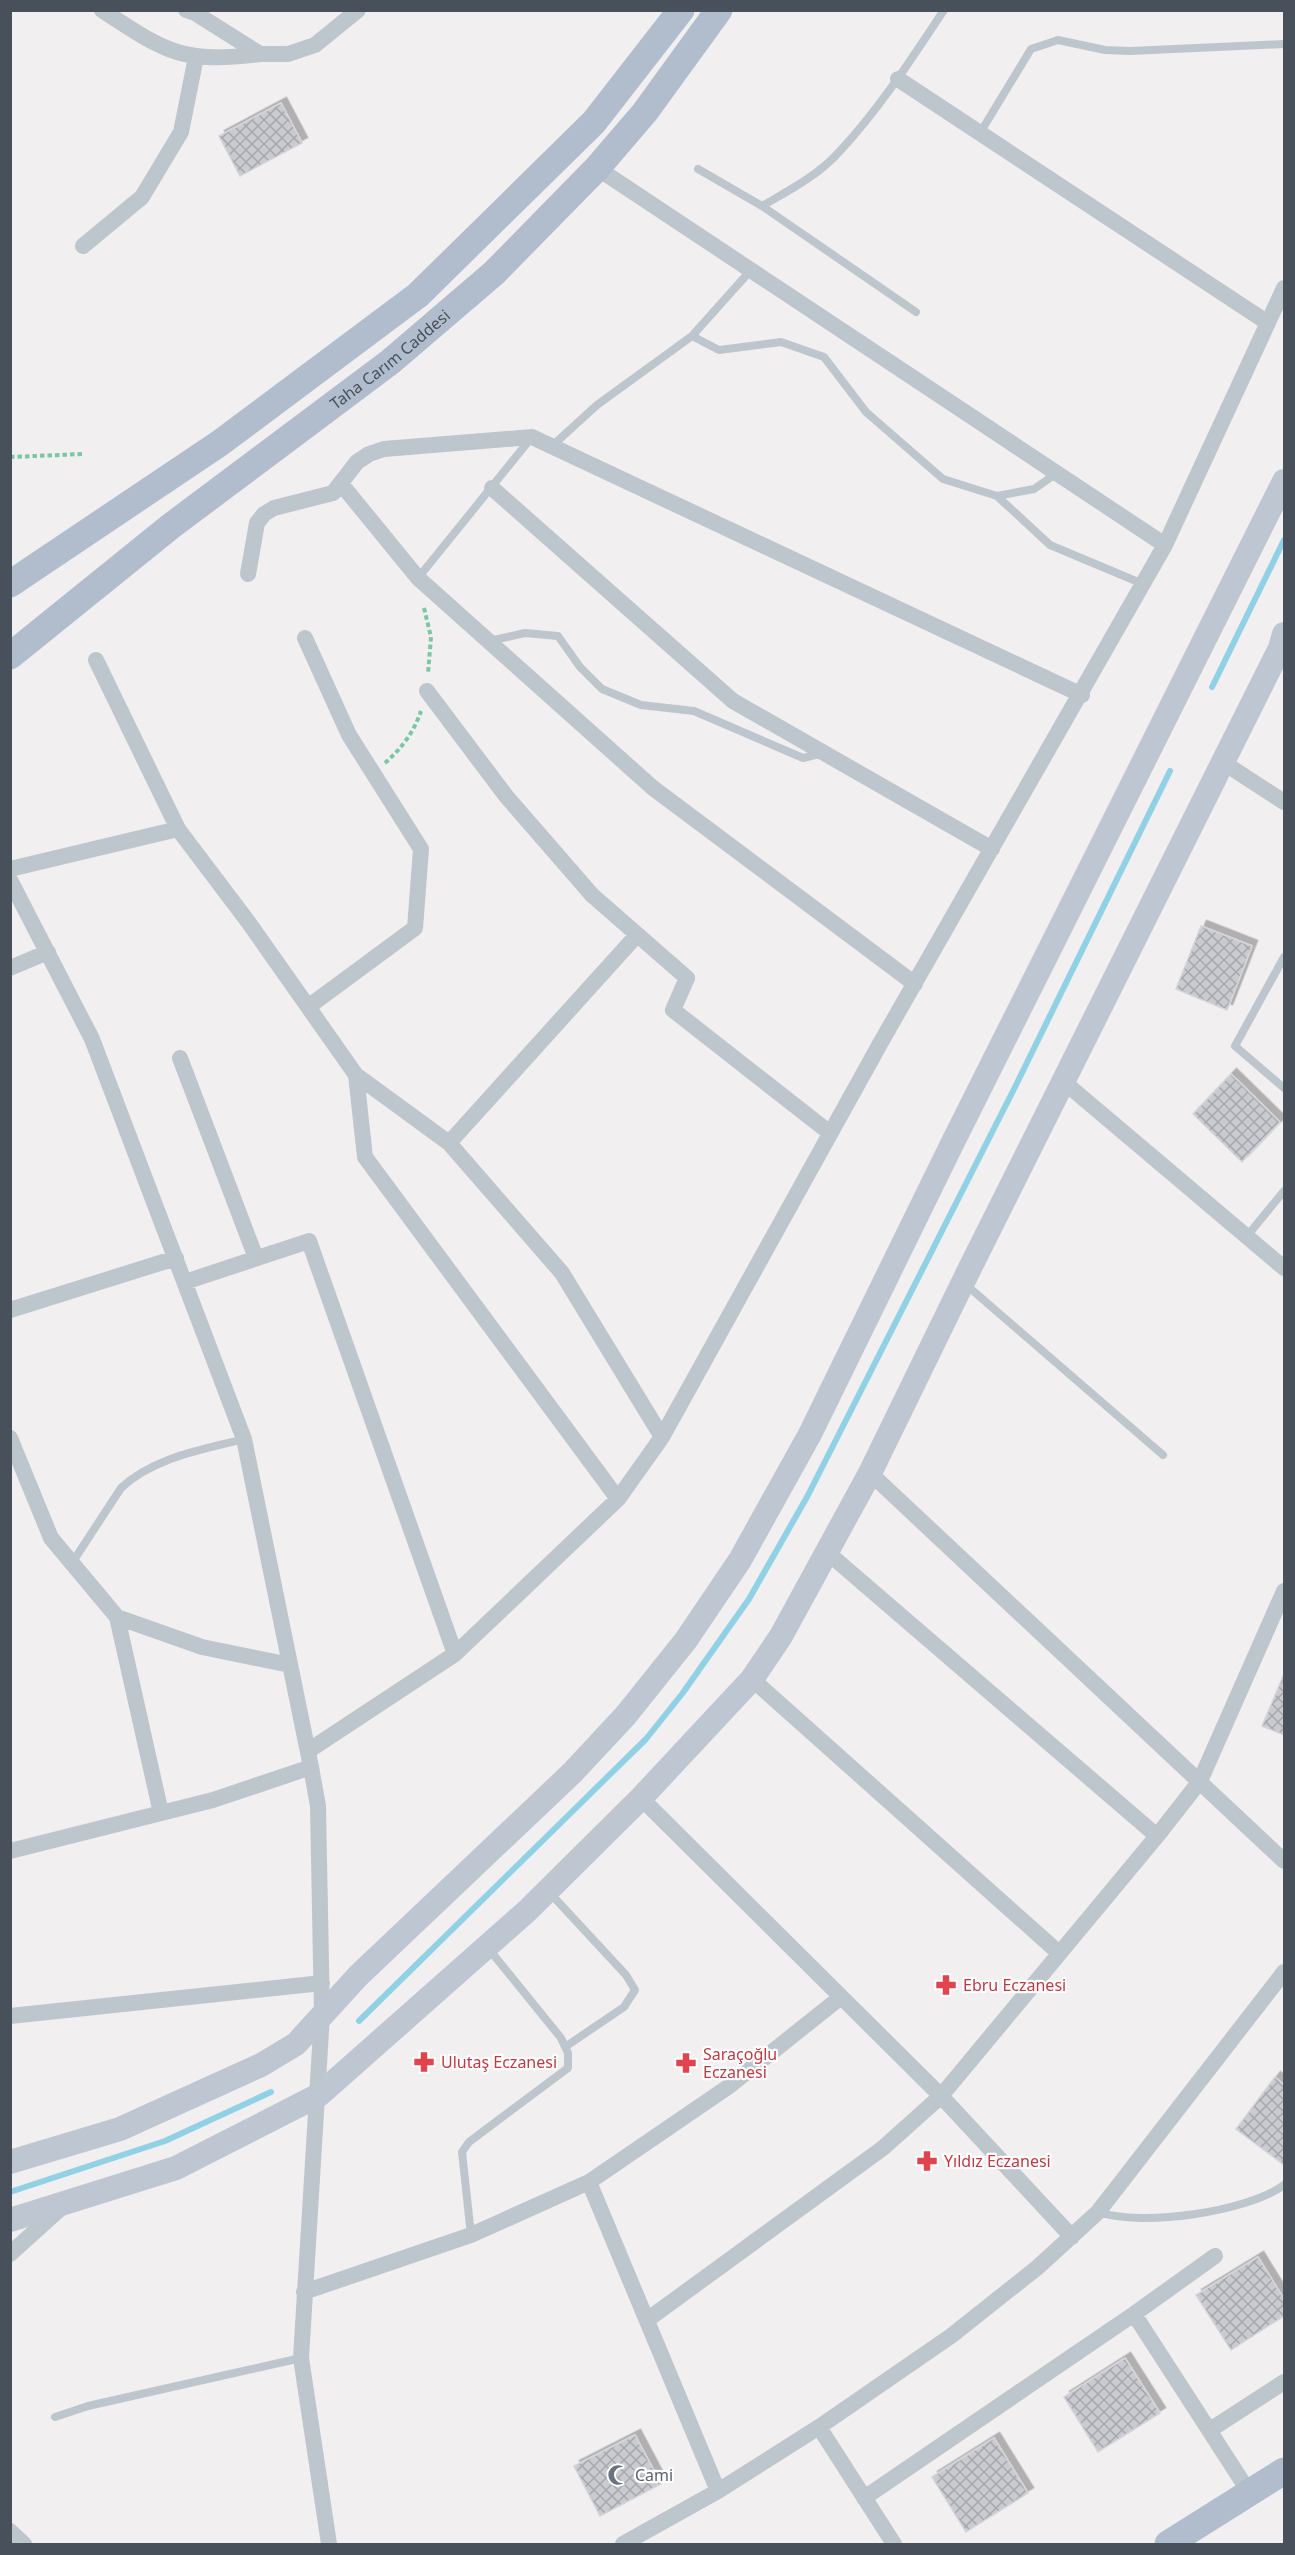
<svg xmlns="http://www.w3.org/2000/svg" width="1295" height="2555" viewBox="0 0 1295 2555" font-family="'Noto Sans',sans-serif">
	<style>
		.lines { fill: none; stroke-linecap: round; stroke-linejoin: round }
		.stream { stroke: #91d1e6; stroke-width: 6 }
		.building { fill: url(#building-cross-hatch); stroke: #d3d5da; stroke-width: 1.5; filter: url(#shadow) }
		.path { stroke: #7bc7a5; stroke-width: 4; stroke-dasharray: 4.5 3; stroke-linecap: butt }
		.lane { stroke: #bec6cd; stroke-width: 8 }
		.street { stroke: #bec6cd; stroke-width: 16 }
		.secondary { stroke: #bec7d1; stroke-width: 24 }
		.primary { stroke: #b1bdcc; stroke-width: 27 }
		.labels { text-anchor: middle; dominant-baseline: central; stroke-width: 4.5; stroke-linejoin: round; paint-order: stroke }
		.street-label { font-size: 16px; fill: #48515b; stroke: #fff }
		.health-label { font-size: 16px; fill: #be3a42; stroke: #fff; text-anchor: start }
		.worship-label { font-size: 16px; fill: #5b616d; stroke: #fff; text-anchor: start }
	</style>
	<defs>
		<pattern id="building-cross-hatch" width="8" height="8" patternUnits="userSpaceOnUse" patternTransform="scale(1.5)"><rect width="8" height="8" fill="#c9cbd1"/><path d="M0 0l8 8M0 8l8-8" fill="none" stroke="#a5a7ad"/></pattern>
		<filter id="shadow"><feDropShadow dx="5.5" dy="-5.5" stdDeviation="0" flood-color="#0004"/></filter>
	</defs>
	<rect width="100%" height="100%" fill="#f1efef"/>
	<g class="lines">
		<!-- stream -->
		<path class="stream" d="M1212,687L1284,540
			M359,2021L646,1739L682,1694L749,1599L807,1497L1015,1087L1170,771
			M10,2192L165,2141L271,2092"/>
	</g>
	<!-- building -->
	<path class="building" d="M281,103L302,143L240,176L219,136Z
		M1201,926L1252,946L1227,1010L1176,989Z
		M1231,1074L1280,1122L1242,1162L1193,1114Z
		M1284,1674V1735L1262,1726Z
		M1275,2077L1284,2085V2165L1236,2129Z
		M1258,2257L1284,2299V2316L1231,2350L1196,2295Z
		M1125,2358L1160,2413L1098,2452L1064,2397Z
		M635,2435L661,2484L600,2516L574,2466Z
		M994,2438L1028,2493L966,2532L932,2477Z"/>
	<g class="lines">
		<!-- path -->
		<path class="path" d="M10,457L83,454
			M424,608L431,637L428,674
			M385,763C401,749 414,732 421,711"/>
		<!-- lane -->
		<path class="lane" d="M980,133L1031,49L1058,40L1105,50L1130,51L1284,44
			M698,169L762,206L916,312
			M762,206C788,191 819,175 840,151C880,108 912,58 944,10
			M692,336L719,350L781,342L824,357L866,412L943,479L997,496L1034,489L1057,473
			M552,446L597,405L692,336L751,270
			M997,496L1050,545L1143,584
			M418,578L532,437
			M489,641L525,633L558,636L580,667L602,689L641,705L694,711L803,758L823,753
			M1284,957L1235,1046L1284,1088
			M1247,1236L1284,1191
			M964,1283L1163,1455
			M72,1563L121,1488C154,1457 202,1450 244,1439
			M550,1893L626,1975L635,1990L624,2007L565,2047
			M1098,2212C1142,2227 1247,2212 1284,2185
			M471,2235L462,2152L469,2142L568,2068V2053L561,2038L488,1948
			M55,2417L88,2406L301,2358"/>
		<!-- street -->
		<path class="street" d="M102,10C166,52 182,64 260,54
			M186,10L195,13L260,54H288L315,45L358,10
			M898,79L1268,323
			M597,168L1165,545
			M83,246L142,197L181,132L196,57
			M342,485L418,578L653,788L915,984
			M492,488L733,701L992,849
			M248,574L257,523L264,514L274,508L333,493L357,462L369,454L384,449L532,437L1082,695
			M305,638L349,735L421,849L415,928L308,1007
			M96,660L178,829L249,923L356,1075L449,1143L562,1273L662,1437
			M427,691L506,796L592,895L687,978L673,1010L830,1133
			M1224,763L1284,802
			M10,869L178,829
			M10,880L92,1039L244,1439L311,1767L318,1806L322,2015L301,2358L329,2544
			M10,968L48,952
			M180,1058L256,1258
			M356,1075L365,1157L618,1499
			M1064,1082L1284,1268
			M449,1143L637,935
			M185,1282L309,1241L455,1654
			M10,1310L176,1258
			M10,1438L51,1538L117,1617L161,1813
			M870,1473L1284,1861
			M828,1553L1157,1836
			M117,1617L202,1647L290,1665
			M752,1679L1059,1953
			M308,1751L455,1654L618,1499L662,1437L881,1042L1165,545L1284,288
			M641,1798L941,2096L1072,2237
			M10,1851L213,1800L311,1767
			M10,2016L322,1983
			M589,2182L718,2491
			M10,2254L62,2207
			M304,2292L471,2235L589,2182L728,2087L841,1997
			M1134,2314L1249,2492
			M647,2320L883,2148L941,2096L1157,1836L1200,1781L1284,1591
			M819,2427L894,2544
			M1210,2430L1284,2382
			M864,2498L1134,2314L1215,2256
			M10,2531L24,2544
			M623,2544L718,2491L819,2427L951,2336L1038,2267L1098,2212L1284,1972"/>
		<!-- secondary -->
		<path class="secondary" d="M10,2162L120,2129L261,2065L296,2044L358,1976L573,1772L626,1715L686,1640L740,1560L810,1434L951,1146L1284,481
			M10,2220L176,2168L319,2095L527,1911L641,1798L752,1679L781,1636L870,1473L968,1272L1280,648L1284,634"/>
		<!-- primary -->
		<g class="primary">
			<path d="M10,584L220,443L418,295L594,122L681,10"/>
			<path id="s1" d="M10,656L171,526L390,362L494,273L597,168L645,112L719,10"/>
			<path d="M1168,2544L1284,2471"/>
		</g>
	</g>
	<!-- icons -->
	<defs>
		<g id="pharmacy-bare" transform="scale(1.62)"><path d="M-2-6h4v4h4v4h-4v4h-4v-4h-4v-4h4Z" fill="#e0444e" stroke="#fff" stroke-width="2.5" paint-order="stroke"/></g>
		<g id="mosque-bare" transform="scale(1.62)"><path d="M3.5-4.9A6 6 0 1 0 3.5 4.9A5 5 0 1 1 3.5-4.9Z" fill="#6b7280" stroke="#fff" stroke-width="2.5" paint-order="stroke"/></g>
	</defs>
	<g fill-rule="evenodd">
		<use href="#pharmacy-bare" x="946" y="1985"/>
		<use href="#pharmacy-bare" x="424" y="2062"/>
		<use href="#pharmacy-bare" x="686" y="2063"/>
		<use href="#pharmacy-bare" x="927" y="2161"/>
		<use href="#mosque-bare" x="618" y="2475"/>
	</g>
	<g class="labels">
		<!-- street labels -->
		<g class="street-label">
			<text stroke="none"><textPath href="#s1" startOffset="482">Taha Carım Caddesi</textPath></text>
		</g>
		<!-- health labels -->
		<g class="health-label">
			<text x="963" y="1985">Ebru Eczanesi</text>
			<text x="703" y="2054">Saraçoğlu<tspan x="703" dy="18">Eczanesi</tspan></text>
			<text x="441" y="2062">Ulutaş Eczanesi</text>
			<text x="944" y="2161">Yıldız Eczanesi</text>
		</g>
		<!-- worship labels -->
		<g class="worship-label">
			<text x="635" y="2475">Cami</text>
		</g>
	</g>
	<!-- border -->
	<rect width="1295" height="2555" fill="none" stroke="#48515b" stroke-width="24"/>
</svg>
